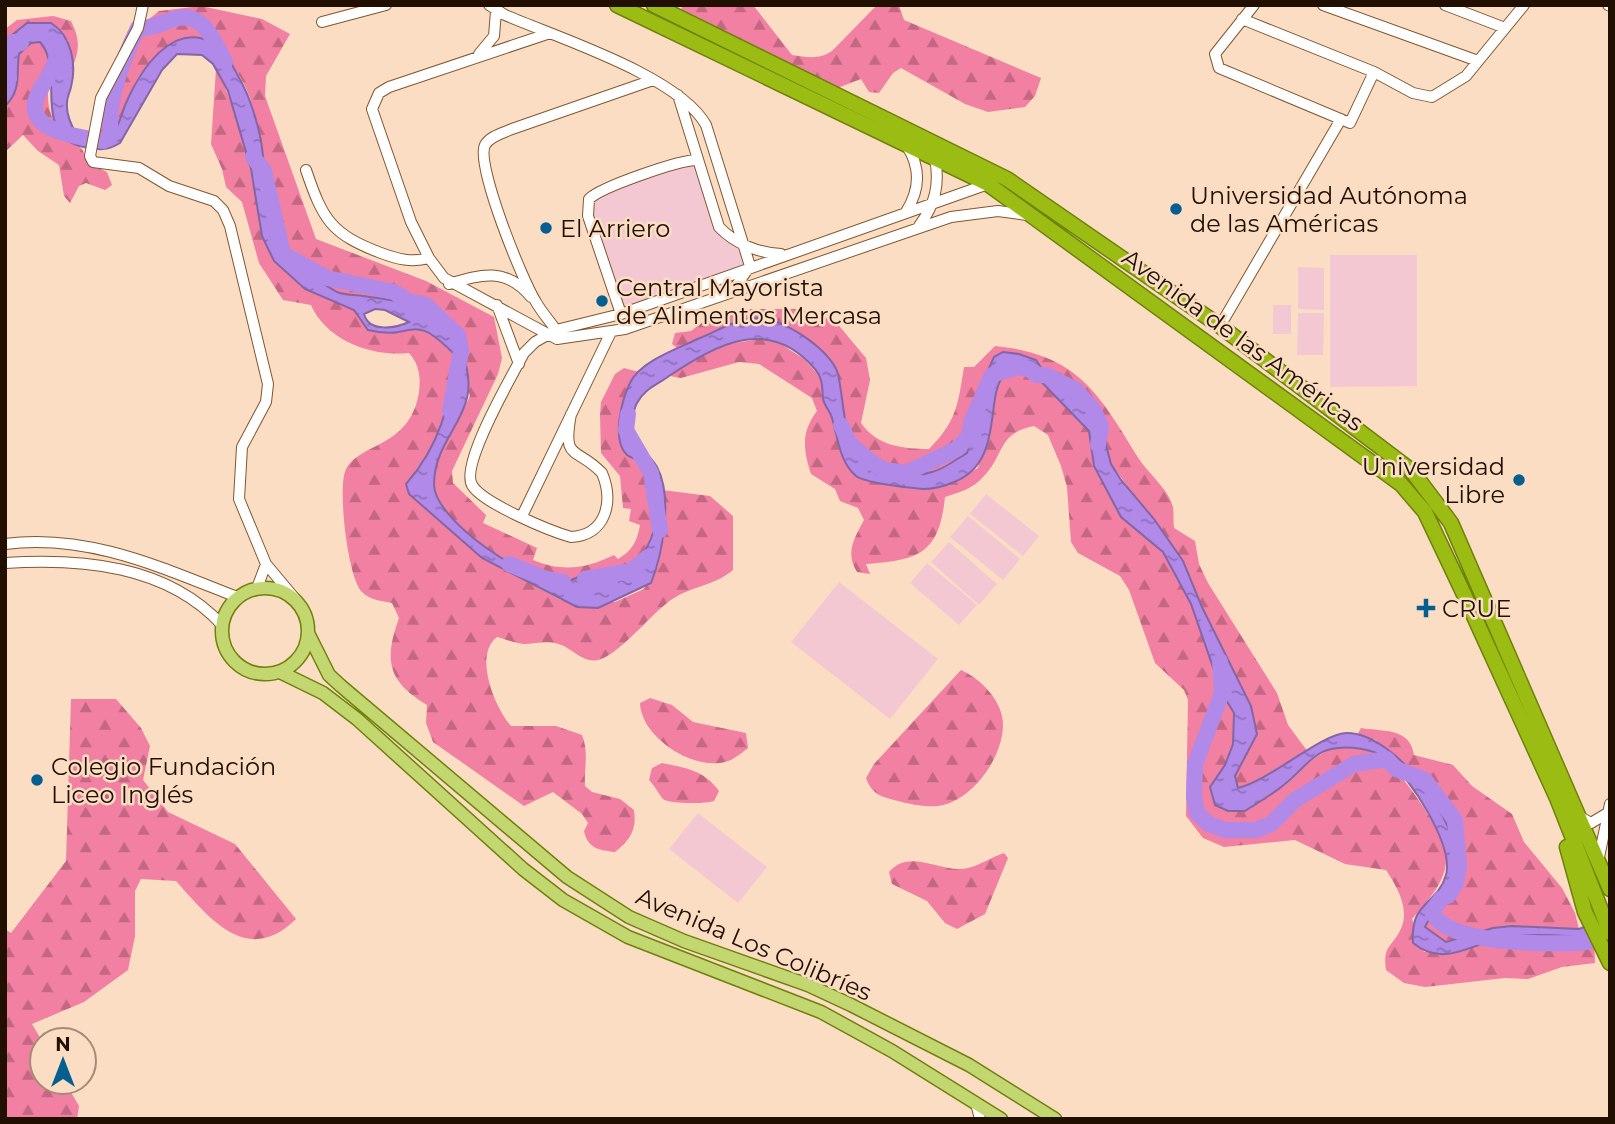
<svg xmlns="http://www.w3.org/2000/svg" width="1615" height="1124" viewBox="0 0 1615 1124" font-family="Montserrat,sans-serif">
	<style>
		.green { fill: #f3c8d3 }
		.forest { fill: url(#forest-firs) }
		.water { fill: url(#water-ripples); stroke: #8565a4; stroke-width: 2; fill-rule: evenodd }
		.lines { fill: none; stroke-linecap: round; stroke-linejoin: round }
		.river { stroke: #b089e9; stroke-width: 16 }
		.minor-casing { stroke: #82562f; stroke-width: 12 }
		.major-casing { stroke: #70800c; stroke-width: 15 }
		.highway-casing { stroke: #70800c; stroke-width: 17 }
		.minor { stroke: #fff; stroke-width: 10 }
		.major { stroke: #c3d771; stroke-width: 12 }
		.highway { stroke: #9bbc12; stroke-width: 14 }
		.poi-dot { fill: #045f90; stroke: #fbddc3; stroke-width: 2.5 }
		.labels { text-anchor: middle; dominant-baseline: central; stroke-width: 5; stroke-linejoin: round; paint-order: stroke }
		.poi-label { font-size: 24px; fill: #211002; stroke: #fbddc3; text-anchor: start }
		.street-label { font-size: 24px; fill: #211002; stroke: #fbddc3 }
	</style>
	<defs>
		<pattern id="forest-firs" width="22" height="20" patternUnits="userSpaceOnUse" patternTransform="scale(1.75)"><rect width="22" height="20" fill="#f180a3"/><path d="M5 1l3.5 6h-7zM16 11l3.5 6h-7z" fill="#c36783"/></pattern>
		<pattern id="water-ripples" width="26" height="14" patternUnits="userSpaceOnUse" patternTransform="scale(1.75)"><rect width="26" height="14" fill="#b089e9"/><path d="M2 4q2-2 4 0t4 0M15 11q2-2 4 0t4 0" fill="none" stroke="#8f6fbb"/></pattern>
	</defs>
	<rect width="100%" height="100%" fill="#fbddc3"/>
	<!-- green -->
	<path class="green" d="M697,160L715,218L750,266L621,314L597,244L589,199Z
		M1330,255H1417V386L1330,387Z
		M1298,267L1324,268V310L1298,309Z
		M1273,305H1291V334H1273Z
		M1298,313H1324L1323,355H1297Z
		M986,494L1039,536L1023,556L970,514Z
		M968,516L1020,559L1003,580L950,537Z
		M949,542L997,584L979,605L931,562Z
		M927,563L977,605L959,625L910,583Z
		M839,582L938,659L890,719L791,642Z
		M698,813L767,867L738,903L669,849Z"/>
	<!-- forest -->
	<path class="forest" d="M682,5H753L792,55C807,57 819,60 832,51L877,5H899L904,20L1041,78L1035,96L1025,107L988,112L965,104L901,68L893,73L879,93L869,92L861,79L827,92L681,18Z
		M201,6L262,19L290,34L266,76L265,96L316,239L426,281L494,317L502,358L498,374L452,471L453,483L486,515L483,523L537,548L533,560C561,572 586,569 614,555L618,559C633,550 637,541 640,525L629,521L631,509L623,508L620,476L601,453L600,415L601,402L615,374L624,368L639,372C624,389 610,433 626,453C630,458 639,458 644,462C651,468 652,479 654,487C661,519 652,545 631,571C616,573 602,573 588,574C579,576 571,582 562,582C528,581 436,523 434,486C433,456 458,423 470,396C464,375 461,343 447,325C440,316 430,314 420,309C391,294 362,303 338,293C325,287 292,260 285,248C242,178 286,94 202,38C187,46 154,59 143,71C125,90 126,138 96,142L101,98L138,28L159,11Z
		M53,16L71,21C80,39 80,50 72,68L68,40L8,39V78L5,81V29L17,20Z
		M40,42C58,63 43,87 50,111C57,135 69,135 81,148C84,151 86,159 88,163L107,172L112,185L105,190L86,183L79,186L70,203L64,196L59,165L38,151L23,135L5,152V106C22,90 16,74 19,54L31,43Z
		M216,69C243,120 253,179 262,236L354,310L359,319L393,333L419,327L433,333L455,355C451,403 438,447 406,484L409,494L482,558L561,600L615,602L644,589L657,568L666,529L662,490L710,496L733,516V570C713,587 688,586 667,603C649,617 617,656 598,660C585,663 575,652 564,646C548,639 539,644 523,644C514,643 505,639 497,637C473,655 495,708 511,726H556L582,735C589,752 584,767 585,786L592,792L620,799L634,810C637,830 630,840 615,852C599,850 588,849 584,831L588,823L582,814L553,792L524,806L433,742L426,723L427,705C387,681 384,660 399,618L392,603C381,601 370,600 362,592C348,579 338,492 345,472C356,442 410,450 419,392C421,377 419,364 409,353C372,357 327,341 311,305L283,300L259,263L242,202L226,187L222,169L211,144Z
		M747,309H800L835,321L866,358L870,380L861,423C877,446 903,449 929,449C957,421 958,404 964,367H974L995,346C1078,354 1099,394 1139,459C1149,474 1169,490 1173,507C1174,514 1173,521 1174,528L1195,541L1199,564L1208,583L1277,693L1288,725L1308,752L1254,784L1238,788L1235,776L1257,734L1183,561L1111,464L1101,426L1087,403L1060,374L1042,369L1019,354L982,384L978,418L967,453L931,473L884,470L856,456C842,429 845,402 838,373C832,350 780,318 757,317C737,317 697,340 677,348L672,344L675,333L691,331L703,322Z
		M765,338L776,341L804,359L822,379L823,401L831,414L846,464L947,485L978,468L996,386C1004,371 1012,366 1029,369L1089,431L1094,466L1121,517L1163,552L1191,604L1222,693L1234,713L1233,744L1225,765L1210,787C1230,788 1254,793 1274,790C1288,788 1300,770 1311,761C1367,717 1406,780 1433,822C1460,864 1441,886 1412,919L1424,952L1508,937L1594,938L1595,963L1562,967L1528,979L1505,978L1425,987L1404,983L1386,970C1382,944 1394,947 1402,926C1409,907 1396,885 1386,870L1345,864L1295,840L1224,847L1203,838L1186,816L1188,700L1184,690L1155,663L1129,590L1120,576L1078,553L1071,542L1067,487L1061,466L1048,435L1034,426C997,433 1005,455 983,477C973,489 959,492 945,497C939,554 919,560 866,564L870,574L857,572C845,553 854,539 864,520L858,508L840,501L835,489L811,474C803,449 801,432 817,411L812,398L759,364L739,362L681,378L670,376L717,346Z
		M961,670C980,678 1002,700 1003,723C1004,754 977,794 947,804C932,809 913,805 898,801C882,797 872,795 866,778L874,764Z
		M650,698L672,705L693,722L746,733L748,748C739,755 731,762 720,763C687,767 641,735 640,703Z
		M71,699H116L141,728L150,746L143,780L168,812L235,844L296,919C247,967 210,919 176,881L141,879L135,891V936L128,970L84,1002L32,1024L42,1041V1082H65L79,1106L77,1119H5V929L11,933L66,861Z
		M1361,728C1383,732 1410,727 1414,755L1453,765L1472,786L1512,814L1524,842L1562,888L1575,913L1579,929L1512,926L1493,928L1446,942L1425,927L1432,911L1448,896L1454,846L1376,740L1357,735Z
		M662,763C686,768 704,770 719,791L714,801C707,804 668,804 663,799C658,793 655,786 649,780L652,768Z
		M1004,853L1008,858L985,914L957,929L945,923L927,901L892,884L889,872C910,847 941,874 968,868C980,865 992,857 1004,853Z"/>
	<!-- water -->
	<path class="water" d="M27,23H51C71,35 77,64 71,87C70,92 67,97 67,103C66,114 71,124 76,134C83,137 93,143 101,141C118,136 120,117 126,103C140,71 172,20 213,43C224,49 230,61 236,72C249,94 256,115 261,141C267,175 263,224 287,252C299,266 321,283 337,292C344,295 355,295 363,296C408,303 441,303 461,351C488,414 434,431 434,485C435,521 529,584 563,582C570,582 577,577 583,575C599,571 615,574 631,571C655,541 661,520 653,483C652,477 651,469 646,464C641,459 632,459 627,455C611,440 622,399 630,383C640,361 679,348 700,338C717,331 736,319 755,318C779,315 832,350 838,374C844,402 843,430 856,456C878,467 907,480 932,472C944,469 956,459 967,453L978,418L982,384L994,357L1003,352L1019,354L1036,360L1042,369L1060,374L1068,380L1087,403L1101,426L1111,464L1121,480L1154,519L1183,561L1202,607L1251,706L1257,734L1235,776L1238,788C1271,780 1322,733 1347,733C1396,733 1460,823 1458,868C1458,893 1434,906 1425,927L1446,942L1493,928L1512,926L1579,929L1610,917L1594,938C1566,936 1535,933 1506,937C1473,942 1445,969 1413,943C1410,900 1437,906 1446,875C1454,845 1410,778 1388,759C1374,749 1348,745 1331,749C1312,753 1300,773 1285,784C1273,794 1259,802 1245,811H1228L1215,805L1210,787L1225,765L1233,744L1234,713L1222,693L1191,604L1163,552L1121,517L1094,466L1089,431L1029,369C969,360 1018,457 954,482C945,486 933,489 923,489C910,488 865,483 856,476C839,461 838,438 832,418C830,411 824,405 823,399C822,387 823,378 815,369C769,315 717,344 669,376C657,385 644,389 637,403C632,412 632,424 630,434C637,448 650,454 657,467C673,497 663,553 651,583L598,608L577,607L482,558L409,494L406,484C439,447 451,403 455,355C409,308 416,342 368,330L354,310L305,289L274,261L262,236L251,169L228,91L213,64L202,55L177,54L162,70L120,143C107,151 99,150 84,147C30,136 66,71 40,42L31,43L19,54C16,74 22,90 5,106L7,39ZM375,309L385,310L409,322C396,328 369,333 364,314Z"/>
	<g class="lines">
		<!-- river -->
		<path class="river" d="M57,49C58,65 45,80 38,94C20,132 81,137 103,141L111,134C106,101 124,57 138,28C150,29 160,24 171,20C202,8 213,39 225,62
			M5,57L13,42L21,43
			M5,61L9,78L5,81
			M253,157L264,171L283,254L327,278L394,292L408,301L426,305L443,321L458,335L461,351L450,411
			M628,414L626,430L651,473L660,530
			M841,425L849,443L870,461L884,470L906,473L957,449L969,436L972,420L992,375L1017,367L1029,369L1037,375H1046L1076,390L1093,409L1101,426L1098,445
			M509,564L546,579L563,582
			M585,579L631,571L648,557
			M1220,661L1222,693L1195,764L1194,796L1197,813L1209,824L1225,830H1256L1271,824L1295,800L1354,764L1387,759L1396,769L1425,780L1455,820L1459,867L1456,883L1448,896L1442,898L1432,911C1443,945 1547,944 1578,943C1588,943 1600,938 1610,935"/>
		<!-- minor casing -->
		<g class="minor-casing">
			<path id="minor" d="M143,5L138,28L101,98L90,156L93,162L139,168L169,186L214,201L223,210L230,226L268,384L266,402L242,447L239,499L266,564L297,601
				M489,5L505,15C558,38 679,76 706,125L750,266L732,292
				M1254,5L1215,54L1219,68L1350,123L1374,72
				M1323,5L1478,61
				M1445,5L1505,28
				M1608,5L1610,6
				M1242,19L1374,72L1413,93L1432,97L1466,76L1524,5
				M322,22L386,5
				M550,33L389,87L379,93L372,109L411,222L429,258L444,278L557,339L625,329L951,217L998,211L1027,215
				M479,54L494,36L496,11
				M678,95L719,227C735,244 759,253 781,254
				M306,170C323,220 331,234 381,253C397,259 412,263 429,258
				M906,212C920,190 921,168 907,146
				M919,226C935,205 940,185 935,158
				M449,284C482,274 506,267 531,297
				M497,305L519,364
				M621,314L588,216L589,199C601,187 679,160 697,160
				M1220,326L1341,119
				M558,333C551,322 542,313 536,302C523,282 475,164 485,145C490,136 503,133 512,129L653,80
				M571,414C562,462 576,446 602,473C614,502 606,535 571,537C550,531 482,503 472,485C460,464 512,376 524,353L535,342L556,330L621,314L988,184
				M522,516L611,332
				M5,544C88,533 162,568 237,597
				M5,563C81,558 167,565 222,625
				M257,588L266,564
				M1580,817L1591,823L1606,814
				M1598,862L1610,804
				M976,1103L980,1119"/>
		</g>
		<!-- major casing -->
		<g class="major-casing">
			<path id="major" d="M222 631a43 43 0 1 1 86 0a43 43 0 1 1-86 0Z
				M309,635L329,675L341,686L567,877L629,917L684,941L808,985L851,1005L969,1065L1055,1119
				M280,672L323,693L357,719L523,869L563,900L628,937L821,1012L892,1051L1001,1119"/>
		</g>
		<!-- highway casing -->
		<g class="highway-casing">
			<path id="highway" d="M617,5L988,184L1401,484L1425,512L1462,590L1557,798L1610,933
				M654,5L1007,179L1220,326L1412,471L1451,523L1610,889
				M1567,847L1585,912L1610,963"/>
		</g>
		<!-- minor -->
		<use href="#minor" class="minor"/>
		<!-- major -->
		<use href="#major" class="major"/>
		<!-- highway -->
		<use href="#highway" class="highway"/>
	</g>
	<!-- markers -->
	<g class="poi-dot">
		<circle cx="1176" cy="209" r="7"/>
		<circle cx="546" cy="228" r="7"/>
		<circle cx="602" cy="301" r="7"/>
		<circle cx="1519" cy="480" r="7"/>
		<path d="M1422.5 597.5h7v7h7v7h-7v7h-7v-7h-7v-7h7z"/>
		<circle cx="37" cy="780" r="7"/>
	</g>
	<g class="labels">
		<!-- poi labels -->
		<g class="poi-label">
			<text x="1190" y="195">Universidad Autónoma<tspan x="1190" dy="28">de las Américas</tspan></text>
			<text x="560" y="228">El Arriero</text>
			<text x="616" y="287">Central Mayorista<tspan x="616" dy="28">de Alimentos Mercasa</tspan></text>
			<text x="1505" y="466" text-anchor="end">Universidad<tspan x="1505" dy="28">Libre</tspan></text>
			<text x="1442" y="608">CRUE</text>
			<text x="51" y="766">Colegio Fundación<tspan x="51" dy="28">Liceo Inglés</tspan></text>
		</g>
		<!-- street labels -->
		<g class="street-label">
			<text transform="translate(1243 340) rotate(36)">Avenida de las Américas</text>
			<text transform="translate(754 944) rotate(23)">Avenida Los Colibríes</text>
		</g>
	</g>
	<!-- border -->
	<rect width="1615" height="1124" fill="none" stroke="#211002" stroke-width="14"/>
	<!-- north arrow -->
	<g transform="translate(63 1061)"><circle r="33" fill="#fbddc3" stroke="#a48b76" stroke-width="2"/>
	<path d="M0-5L12 26L0 18L-12 26Z" fill="#045f90"/>
	<text y="-10" font-size="19" font-weight="bold" text-anchor="middle" fill="#211002">N</text>
	</g>
</svg>
